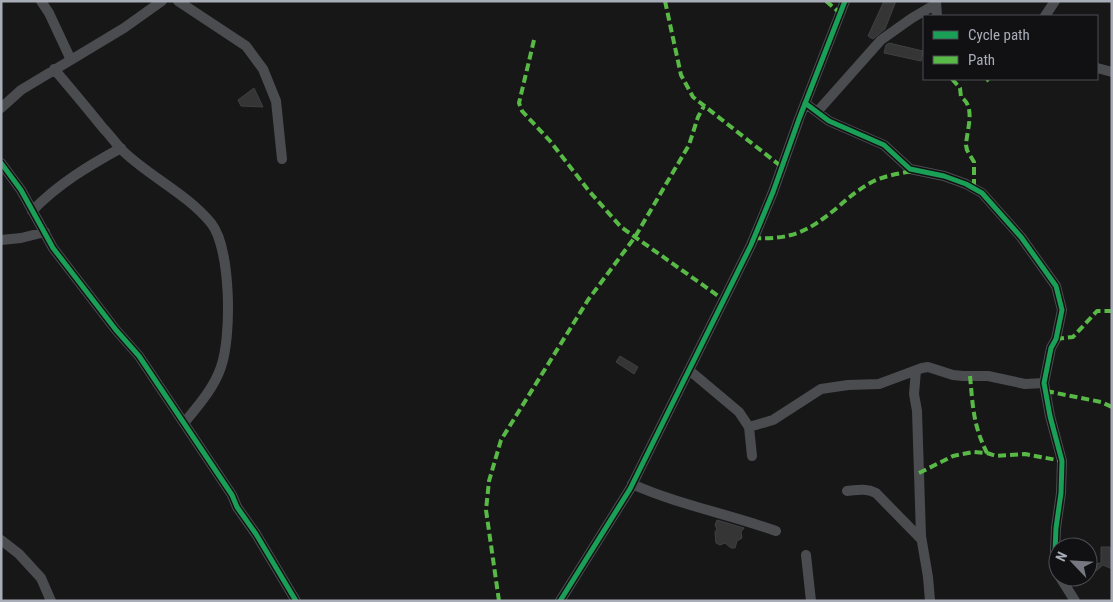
<svg xmlns="http://www.w3.org/2000/svg" width="1113" height="602" viewBox="0 0 1113 602" font-family="'Roboto Condensed',sans-serif">
	<style>
		.building { fill: #353536; stroke: #3f4043 }
		.lines { fill: none; stroke-linecap: round; stroke-linejoin: round }
		.minor { stroke: #4b4c50; stroke-width: 10 }
		.quiet { stroke: #58b947; stroke-width: 4; stroke-dasharray: 8 4; stroke-linecap: butt }
		.cycleway-casing { stroke: #111113; stroke-width: 8 }
		.cycleway { stroke: #1a9f57; stroke-width: 5 }
	</style>
	<rect width="100%" height="100%" fill="#171717"/>
	<!-- building -->
	<path class="building" d="M884,1H896L885,29L873,39L868,36Z
		M889,43L923,51L921,61L884,53L886,45Z
		M254,88L263,107L241,106L238,100Z
		M620,356L638,367L634,374L616,362Z
		M717,520L744,528L741,532L742,538L737,541L735,548H731L725,543L720,545L716,543L715,532L717,529L715,525Z
		M1101,547H1110L1112,569L1103,565L1096,571L1093,570L1092,566L1095,564L1101,563Z"/>
	<g class="lines">
		<!-- minor -->
		<path class="minor" d="M41,1L49,13L71,60
			M178,1L246,46L263,69L276,101L282,159
			M936,1L937,16
			M1045,16L1055,1
			M1097,68L1112,72
			M54,69C71,89 87,108 103,128C110,135 116,144 123,151C150,177 186,193 211,223C231,248 232,336 221,367C214,388 198,406 184,423
			M805,103L829,121L884,145L910,169L944,176L966,184L982,193L1021,237L1056,286L1062,310L1056,339L1051,348L1044,383L1050,416L1062,461L1061,493L1056,528L1055,552L1058,568
			M1,108L21,90L124,28L162,1
			M817,112L881,40L912,18L936,4
			M1,163L21,190L53,248L116,330L139,356L232,495L237,507L256,534L296,601
			M32,211C58,184 88,166 121,148
			M1,240L21,238L45,232
			M689,370L739,412L749,427L752,456
			M916,370L914,394L917,411L921,536L928,577L930,601
			M749,427L773,420L821,389L848,385L879,384L922,368L928,367L953,375L963,376H988L1025,384L1044,383
			M632,484C679,505 729,514 776,531
			M847,491C857,490 866,488 876,493L921,539
			M1,540L19,554L41,578L51,601
			M806,555L811,601
			M1060,577L1075,601
			M560,601L630,489L751,245L773,192L799,119L845,1"/>
		<!-- quiet -->
		<path class="quiet" d="M665,1L681,75L693,97L782,167
			M826,1L840,13
			M534,40L519,103L522,111L550,141L589,191L621,227L724,300
			M952,79L960,88L961,97C976,107 967,129 966,145L967,150L974,162V189
			M987,79L989,81
			M753,238C792,240 809,231 838,207C848,198 858,190 870,183C883,176 900,173 915,171
			M1056,339L1073,337L1097,311H1112
			M970,376C973,407 973,425 987,453
			M1046,391L1101,402L1112,407
			M919,473L953,456L973,452L987,453L996,456L1025,454L1062,461
			M499,601L486,510L489,481L501,440L588,300L635,237L689,145L698,117L704,106"/>
		<!-- cycleway casing -->
		<g class="cycleway-casing">
			<path id="cycleway" d="M805,103L829,121L884,145L910,169L944,176L966,184L982,193L1021,237L1056,286L1062,310L1056,339L1051,348L1044,383L1050,416L1062,461L1061,493L1056,528L1055,552L1058,568
				M1,163L21,190L53,248L116,330L139,356L232,495L237,507L256,534L296,601
				M560,601L630,489L751,245L773,192L799,119L845,1"/>
		</g>
		<!-- cycleway -->
		<use href="#cycleway" class="cycleway"/>
	</g>
	<!-- border -->
	<rect width="1113" height="602" fill="none" stroke="#a8adb8" stroke-width="5"/>
	<!-- legend -->
	<rect x="923" y="15" width="175" height="65" fill="#111113" stroke="#4d4f55"/>
	<rect x="933" y="31" width="25" height="8" fill="#1a9f57" stroke="#4d4f55"/>
	<text x="968" y="40" font-size="15" fill="#a8adb8">Cycle path</text>
	<rect x="933" y="56" width="25" height="8" fill="#58b947" stroke="#4d4f55"/>
	<text x="968" y="65" font-size="15" fill="#a8adb8">Path</text>
	<!-- north arrow -->
	<g transform="translate(1073 562) rotate(295)"><circle r="24" fill="#111113" stroke="#4d4f55"/>
	<path d="M0-4L9 19L0 12L-9 19Z" fill="#757880"/>
	<text y="-8" font-size="14" font-weight="bold" text-anchor="middle" fill="#a8adb8">N</text>
	</g>
</svg>
